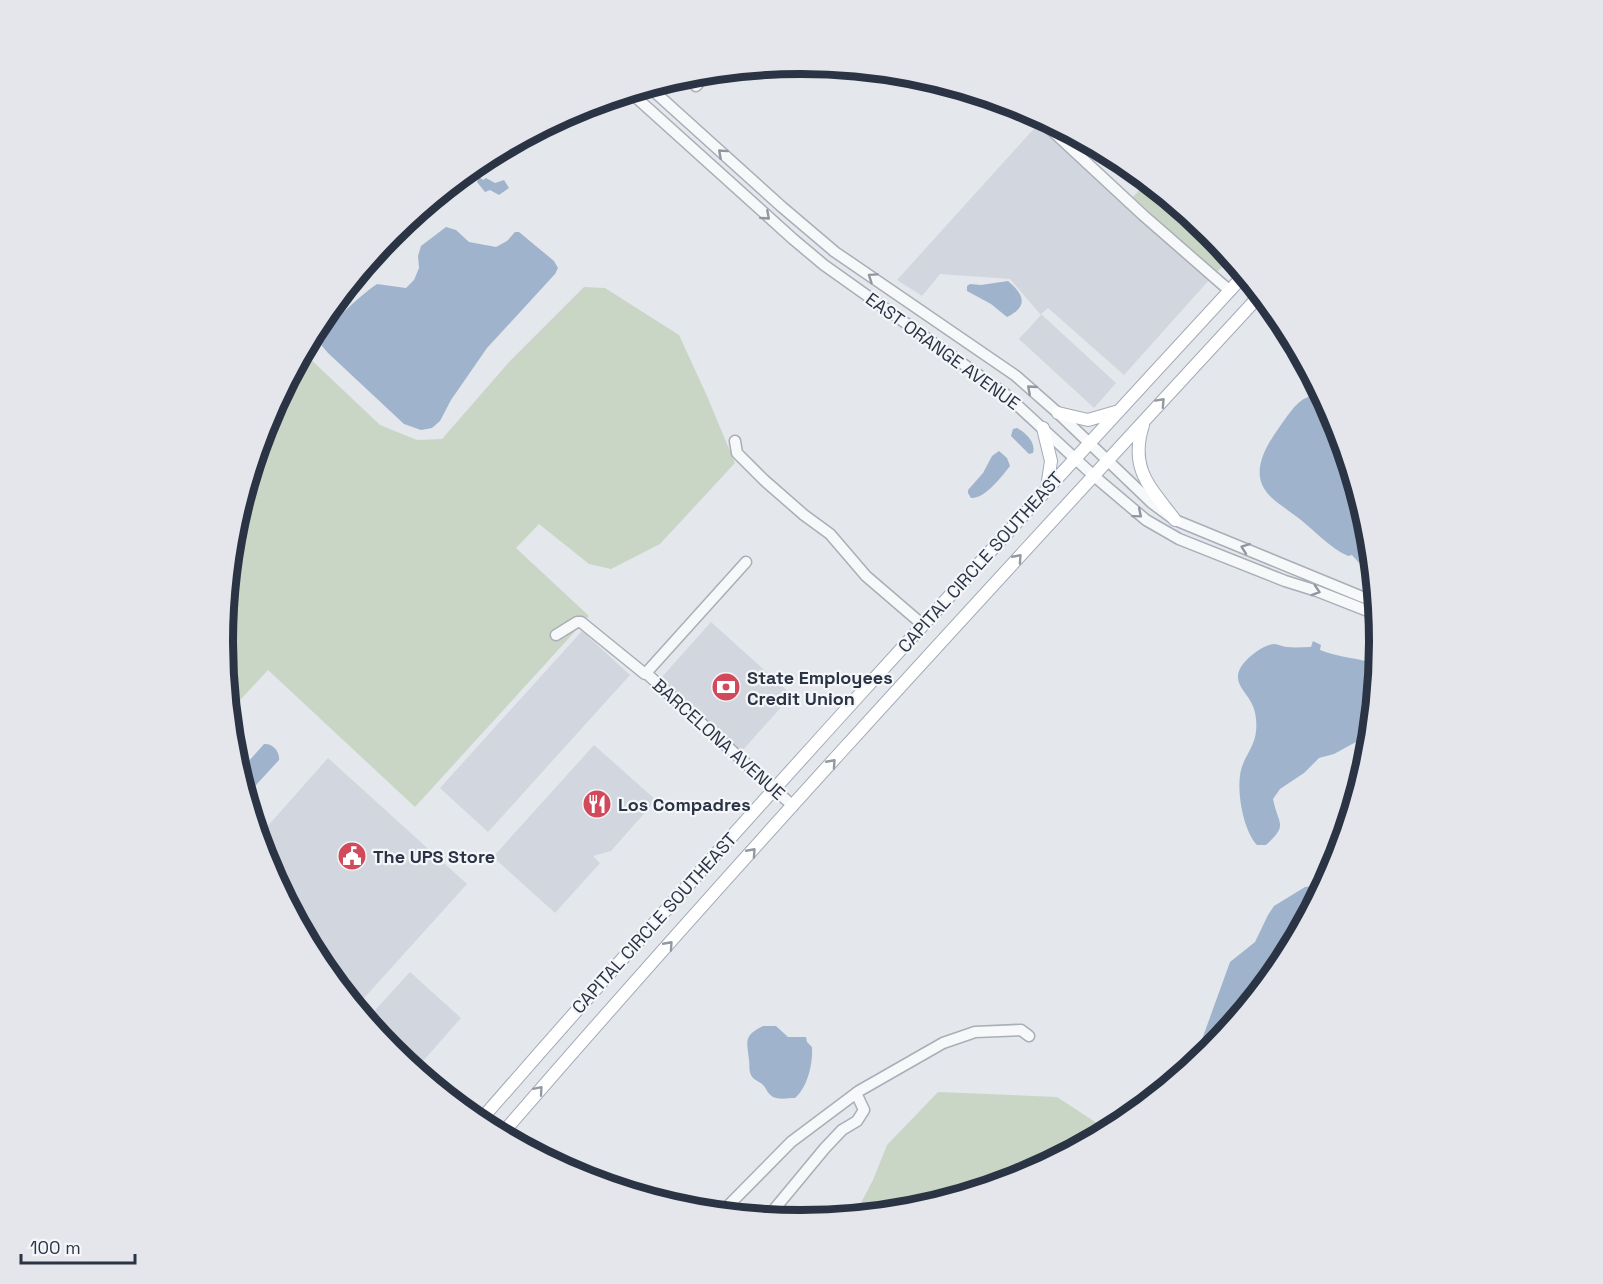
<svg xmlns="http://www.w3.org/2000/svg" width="1603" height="1284" viewBox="0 0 1603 1284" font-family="'Space Grotesk',sans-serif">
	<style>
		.built { fill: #d2d6de }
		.green { fill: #c9d6c5 }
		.water { fill: #9fb4cc }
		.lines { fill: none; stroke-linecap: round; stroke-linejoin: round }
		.minor-casing { stroke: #a9aeb7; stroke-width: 13 }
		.major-casing { stroke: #a3abb8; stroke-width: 14 }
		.minor { stroke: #f7f8fa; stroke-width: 10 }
		.major { stroke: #fff; stroke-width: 12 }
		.oneway { stroke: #9196a0 }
		.oneway2 { stroke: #959aa2 }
		.labels { text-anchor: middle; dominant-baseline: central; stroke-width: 4.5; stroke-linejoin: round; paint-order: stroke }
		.street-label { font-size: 18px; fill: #2b3445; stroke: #f4f6f9 }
		.poi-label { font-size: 18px; font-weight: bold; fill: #2b3445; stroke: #f4f6f9; text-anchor: start }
		.rim { fill: none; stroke: #2b3445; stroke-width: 8 }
	</style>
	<rect width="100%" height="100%" fill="#e4e7ec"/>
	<!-- built -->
	<path class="built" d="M1040,122L1210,279L1124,375L1048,308L1041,314L1116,383L1094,408L1019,339L1041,315L1010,279L940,274L922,296L897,280Z
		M711,622L792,695L742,751L661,678Z
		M582,631L630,675L488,832L440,788Z
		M594,745L656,800L611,851L593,856L600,863L555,913L493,857Z
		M328,758L467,884L356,1007L320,963L266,863L258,837Z
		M410,972L461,1018L415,1070L392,1051L366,1020Z"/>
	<!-- green -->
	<path class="green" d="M1148,181L1211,233L1231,258L1217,272L1133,197Z
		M584,287L605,288L679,335L707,396L735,463L660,544L611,569L589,564L539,524L516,548L589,616L415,807L268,670L229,712L223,642L234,529L267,420L303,352L380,425L417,440L442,439L510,361Z
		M1372,729L1369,755L1362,779L1350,768Z
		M938,1092L1057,1097L1109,1131L1023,1177L914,1210L854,1216L873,1180L887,1145Z"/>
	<!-- water -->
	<path class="water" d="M479,177L483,180L486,178L495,183L504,180L509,188L499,195L490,190L485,192L477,182Z
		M446,227L456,230L469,242L496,247L507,241L515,232H519L554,261L558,268L555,274L487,348L451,400L440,421L432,428L421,430L404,424L328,353L322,346C323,327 361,295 377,284L406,288L414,280L419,268L418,256L421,246Z
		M1008,281C1026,296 1027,307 1007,317L991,304L967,291V286L970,284L981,285Z
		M1322,394L1337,421L1369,529L1374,571L1362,566L1352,555L1348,556C1329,547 1317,533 1301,520C1289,510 1273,502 1265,490C1250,468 1270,440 1283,422C1294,407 1301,395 1322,394Z
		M1017,428C1026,433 1036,442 1033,453L1029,454L1011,436L1013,429Z
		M999,451L1007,458L1010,466C1002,476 985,499 971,498L968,493V490L983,473L992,456Z
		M1313,641L1321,645L1320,650C1338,658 1360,657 1378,666L1372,728L1365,737L1334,754L1319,758L1304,773L1280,789L1273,799C1278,825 1289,824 1266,845H1257C1243,830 1236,790 1241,770C1244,757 1255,746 1256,731C1257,723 1256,712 1252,704C1245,690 1230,681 1243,664C1249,656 1264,644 1274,644C1278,644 1283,647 1287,647C1295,648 1303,647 1311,647Z
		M264,744C273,743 280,752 279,760L246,796L240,776L247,763Z
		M1314,886L1321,892L1283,964L1211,1052L1192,1067L1230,962L1255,942L1268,915L1274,906L1305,887Z
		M763,1026H776L788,1037H806L807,1042L812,1047C813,1063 808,1087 795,1098C788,1098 780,1100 773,1097C768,1094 767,1090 764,1086C761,1082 756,1081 753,1078C748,1072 750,1066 749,1060C747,1041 743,1036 763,1026Z"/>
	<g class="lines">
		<!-- minor casing -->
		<g class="minor-casing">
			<path id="minor" d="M648,86L782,207L835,252L1016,376L1058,413L1152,503L1175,520L1377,603
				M696,86L708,72
				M630,92L793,239L824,265L1004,393L1094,476L1146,520L1179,539L1285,581L1317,591L1378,615
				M1032,112L1143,215L1230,291
				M735,441L737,453L764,480L804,515L830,534L866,576L923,625
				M746,562L646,673L793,806
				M556,635L577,622H581L645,674
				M721,1213L791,1142L859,1091L943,1043L975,1032L1021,1030L1029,1036
				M767,1218L825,1148L842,1130L857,1121L864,1110L856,1093"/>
		</g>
		<!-- major casing -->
		<g class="major-casing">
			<path id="major" d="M1058,413L1088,420L1119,411
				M1143,425C1129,469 1150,487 1175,520
				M1043,428L1051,461L1047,488
				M479,1122C729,835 987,554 1245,274
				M501,1135C748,849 1005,572 1261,294"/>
		</g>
		<!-- minor -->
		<use href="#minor" class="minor"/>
		<!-- major -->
		<use href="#major" class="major"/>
	</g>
	<!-- one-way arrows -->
	<defs><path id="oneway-chevron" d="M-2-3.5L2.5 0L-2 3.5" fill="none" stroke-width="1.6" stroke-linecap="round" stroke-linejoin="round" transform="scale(1.5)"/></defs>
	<g class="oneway">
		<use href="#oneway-chevron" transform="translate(722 153) rotate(-138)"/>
		<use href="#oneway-chevron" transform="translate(766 216) rotate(42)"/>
		<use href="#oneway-chevron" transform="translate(872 277) rotate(-146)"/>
		<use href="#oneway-chevron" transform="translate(1031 389) rotate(-139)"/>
		<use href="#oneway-chevron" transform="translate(1138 514) rotate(40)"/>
		<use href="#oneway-chevron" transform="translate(1245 548) rotate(-160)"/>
		<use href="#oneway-chevron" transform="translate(1316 591) rotate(18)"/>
	</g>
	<g class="oneway2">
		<use href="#oneway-chevron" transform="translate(1161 402) rotate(-47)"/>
		<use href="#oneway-chevron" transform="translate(1018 558) rotate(-48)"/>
		<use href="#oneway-chevron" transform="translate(832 763) rotate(-48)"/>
		<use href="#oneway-chevron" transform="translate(752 852) rotate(-48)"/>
		<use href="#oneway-chevron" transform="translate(669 945) rotate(-48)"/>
		<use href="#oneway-chevron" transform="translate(539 1090) rotate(-49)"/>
	</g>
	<!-- icons -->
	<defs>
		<g id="bank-disc" transform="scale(1.5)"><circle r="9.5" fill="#d1495b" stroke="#f4f6f9"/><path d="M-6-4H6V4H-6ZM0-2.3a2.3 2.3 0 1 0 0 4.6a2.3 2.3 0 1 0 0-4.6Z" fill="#fff"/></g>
		<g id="restaurant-disc" transform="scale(1.5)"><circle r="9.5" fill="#d1495b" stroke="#f4f6f9"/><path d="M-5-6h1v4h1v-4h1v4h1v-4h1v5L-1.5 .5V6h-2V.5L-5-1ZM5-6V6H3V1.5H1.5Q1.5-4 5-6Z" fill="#fff"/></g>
		<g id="civic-disc" transform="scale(1.5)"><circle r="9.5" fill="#d1495b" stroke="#f4f6f9"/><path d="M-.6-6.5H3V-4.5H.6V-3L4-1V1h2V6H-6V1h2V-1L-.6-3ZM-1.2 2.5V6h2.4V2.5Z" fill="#fff"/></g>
	</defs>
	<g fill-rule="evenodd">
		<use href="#bank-disc" x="726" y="687"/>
		<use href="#restaurant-disc" x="597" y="804"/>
		<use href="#civic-disc" x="352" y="856"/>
	</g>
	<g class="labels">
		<!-- street labels -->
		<g class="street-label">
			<text transform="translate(943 351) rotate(36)">EAST ORANGE AVENUE</text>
			<text transform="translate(980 562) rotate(-48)">CAPITAL CIRCLE SOUTHEAST</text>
			<text transform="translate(719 739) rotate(42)">BARCELONA AVENUE</text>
			<text transform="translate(654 923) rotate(-48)">CAPITAL CIRCLE SOUTHEAST</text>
		</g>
		<!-- poi labels -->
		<g class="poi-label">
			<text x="747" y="677">State Employees<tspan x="747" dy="21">Credit Union</tspan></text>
			<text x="618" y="804">Los Compadres</text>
			<text x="373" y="856">The UPS Store</text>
		</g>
	</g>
	<!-- crop -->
	<path d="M0 0H1603V1284H0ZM233 642a568 568 0 1 1 1136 0a568 568 0 1 1-1136 0Z" fill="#e4e6eb" fill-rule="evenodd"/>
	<path class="rim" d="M233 642a568 568 0 1 1 1136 0a568 568 0 1 1-1136 0Z"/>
	<!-- scale -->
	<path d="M21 1254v9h114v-9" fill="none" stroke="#2b3445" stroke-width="3"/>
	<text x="30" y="1254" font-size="18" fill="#2b3445" stroke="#f4f6f9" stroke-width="4.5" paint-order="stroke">100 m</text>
</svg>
